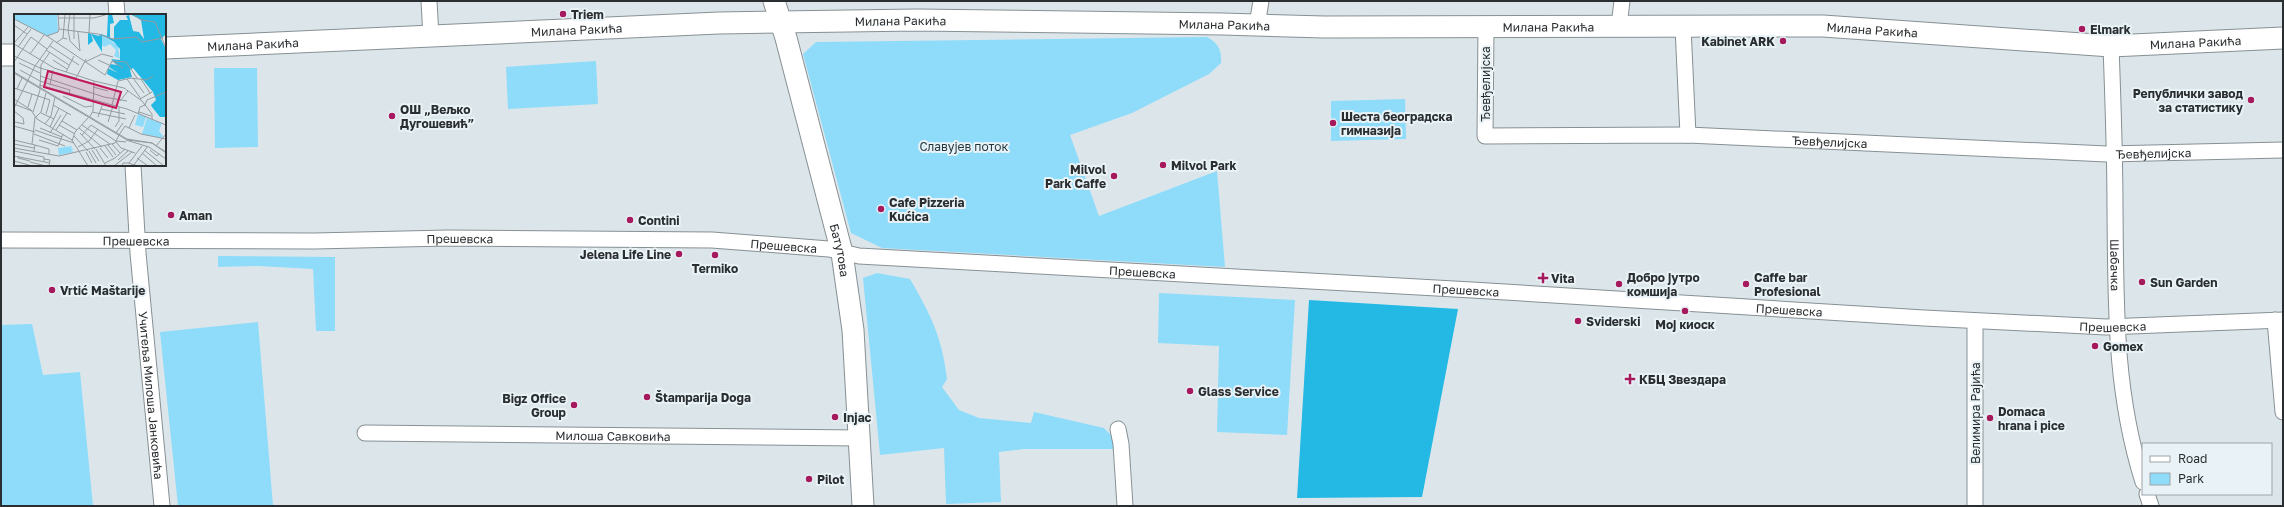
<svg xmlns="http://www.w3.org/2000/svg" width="2284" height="507" viewBox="0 0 2284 507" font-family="'Golos Text',sans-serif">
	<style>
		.green { fill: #8edcfa }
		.forest { fill: #24b8e4 }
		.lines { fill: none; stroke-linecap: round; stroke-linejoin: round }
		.street-casing { stroke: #879094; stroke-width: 17 }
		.secondary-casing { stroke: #879094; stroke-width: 23 }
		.street { stroke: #fff; stroke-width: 15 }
		.secondary { stroke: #fff; stroke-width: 21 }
		.poi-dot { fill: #a61a5d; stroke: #e9f3f7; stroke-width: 1.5 }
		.labels { text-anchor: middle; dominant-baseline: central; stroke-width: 4; stroke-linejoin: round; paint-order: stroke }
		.poi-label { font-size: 12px; font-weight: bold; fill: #2a2e30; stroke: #e9f3f7; text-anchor: start }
		.street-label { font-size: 12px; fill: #2a2e30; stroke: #e9f3f7 }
		.park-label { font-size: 12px; fill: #1f353d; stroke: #e9f3f7 }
		.inset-road { fill: none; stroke: #959ca0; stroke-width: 1 }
		.view { fill: #c2185b; fill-opacity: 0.15; stroke: #c2185b; stroke-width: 2 }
		.inset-edge { fill: none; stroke: #2a2e30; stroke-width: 2 }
	</style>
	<rect width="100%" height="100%" fill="#dce6ea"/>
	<!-- green -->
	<path class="green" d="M1207,37C1218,43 1222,50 1221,63L1209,74L1132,113L1070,135L1099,216L1217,171L1225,267L882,248L851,233L803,54L816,42Z
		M596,61L598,104L508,109L506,67Z
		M214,68H257L258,147L215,148Z
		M1405,99L1406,139L1331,141V101Z
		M218,256L335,257V331H316L313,269L258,266L218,267Z
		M877,273L910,279C931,315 942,337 947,379L942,387L959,410L979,418L1031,423L1034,412L1104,428L1111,435L1115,449H1024L999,452L1001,502L946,504L944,448L880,455L863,278Z
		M1159,293L1295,300L1287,435L1217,432L1219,346L1158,343Z
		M258,322L273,506H178L160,332Z
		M32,324L43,375L80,372L93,506H1V325Z"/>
	<!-- forest -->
	<path class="forest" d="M1309,300L1458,309L1422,497L1297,498Z"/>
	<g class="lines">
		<!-- street casing -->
		<g class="street-casing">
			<g id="street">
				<path d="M116,1L117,15"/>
				<path d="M429,1L431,37"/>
				<path d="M1257,25L1261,1"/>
				<path d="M1619,26L1622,1"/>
				<path id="s1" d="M1486,27L1485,136L1688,135L2107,154L2283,150"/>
				<path d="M1683,27L1688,135"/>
				<path id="s2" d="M2111,46C2113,100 2115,155 2115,209C2116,304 2114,390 2143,482"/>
				<path id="s3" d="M133,165L138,253L162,506"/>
				<path id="s4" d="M1,240L314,241L448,238L712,240L829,249L859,256L1472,290L1924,318L2106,327L2283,320"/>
				<path d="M2275,320L2283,412"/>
				<path d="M1975,321V506"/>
				<path d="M1118,429L1121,444L1125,506"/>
				<path id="s5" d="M365,433L860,438"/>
				<path d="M2147,494L2151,506"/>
			</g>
		</g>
		<!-- secondary casing -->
		<g class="secondary-casing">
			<g id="secondary">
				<path id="s6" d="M774,1L786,38L842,253L853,330L863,506"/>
				<path id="s7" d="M165,48L719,23L917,20L1223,24L1324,27L1823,26L2111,46L2283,38"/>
				<path d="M1,55H15"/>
			</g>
		</g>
		<!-- street -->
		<use href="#street" class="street"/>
		<!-- secondary -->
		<use href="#secondary" class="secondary"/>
	</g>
	<!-- markers -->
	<g class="poi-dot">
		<circle cx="563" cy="14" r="4"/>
		<circle cx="2082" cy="29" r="4"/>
		<circle cx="1783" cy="41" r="4"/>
		<circle cx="2251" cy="100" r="4"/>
		<circle cx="392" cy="116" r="4"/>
		<circle cx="1333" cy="123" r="4"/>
		<circle cx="1163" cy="165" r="4"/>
		<circle cx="1114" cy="176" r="4"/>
		<circle cx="881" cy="209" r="4"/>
		<circle cx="171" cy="215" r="4"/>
		<circle cx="630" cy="220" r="4"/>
		<circle cx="679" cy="254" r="4"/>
		<circle cx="715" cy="255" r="4"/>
		<path d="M1541 272h4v4h4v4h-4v4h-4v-4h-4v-4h4z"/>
		<circle cx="2142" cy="282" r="4"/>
		<circle cx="1619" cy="284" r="4"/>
		<circle cx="1746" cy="284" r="4"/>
		<circle cx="52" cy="290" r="4"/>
		<circle cx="1685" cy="311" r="4"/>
		<circle cx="1578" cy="321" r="4"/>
		<circle cx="2095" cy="346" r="4"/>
		<path d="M1628 373h4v4h4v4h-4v4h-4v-4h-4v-4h4z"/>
		<circle cx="1190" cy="391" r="4"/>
		<circle cx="647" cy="397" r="4"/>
		<circle cx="574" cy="405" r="4"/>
		<circle cx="835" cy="417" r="4"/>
		<circle cx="1990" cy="418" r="4"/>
		<circle cx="809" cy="479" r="4"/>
	</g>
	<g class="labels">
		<!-- poi labels -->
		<g class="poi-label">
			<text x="571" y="14">Triem</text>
			<text x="2090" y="29">Elmark</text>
			<text x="1775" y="41" text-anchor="end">Kabinet ARK</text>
			<text x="2243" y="93" text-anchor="end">Републички завод<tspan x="2243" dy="14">за статистику</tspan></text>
			<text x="400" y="109">ОШ „Вељко<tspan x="400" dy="14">Дугошевић”</tspan></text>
			<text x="1341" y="116">Шеста београдска<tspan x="1341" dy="14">гимназија</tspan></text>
			<text x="1171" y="165">Milvol Park</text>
			<text x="1106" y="169" text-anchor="end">Milvol<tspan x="1106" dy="14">Park Caffe</tspan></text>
			<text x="889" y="202">Cafe Pizzeria<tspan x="889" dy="14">Kućica</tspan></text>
			<text x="179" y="215">Aman</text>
			<text x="638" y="220">Contini</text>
			<text x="671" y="254" text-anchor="end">Jelena Life Line</text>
			<text x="715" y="268" text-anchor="middle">Termiko</text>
			<text x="1627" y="277">Добро јутро<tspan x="1627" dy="14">комшија</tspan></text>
			<text x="1754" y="277">Caffe bar<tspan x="1754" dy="14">Profesional</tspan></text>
			<text x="1551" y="278">Vita</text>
			<text x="2150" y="282">Sun Garden</text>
			<text x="60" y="290">Vrtić Maštarije</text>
			<text x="1586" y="321">Sviderski</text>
			<text x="1685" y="324" text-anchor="middle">Мој киоск</text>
			<text x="2103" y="346">Gomex</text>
			<text x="1639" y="379">КБЦ Звездара</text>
			<text x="1198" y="391">Glass Service</text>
			<text x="655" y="397">Štamparija Doga</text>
			<text x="566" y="398" text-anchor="end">Bigz Office<tspan x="566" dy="14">Group</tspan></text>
			<text x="1998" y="411">Domaca<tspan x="1998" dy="14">hrana i pice</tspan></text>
			<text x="843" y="417">Injac</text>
			<text x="817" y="479">Pilot</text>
		</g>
		<!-- street labels -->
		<g class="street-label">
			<text stroke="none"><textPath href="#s7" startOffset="736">Милана Ракића</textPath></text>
			<text stroke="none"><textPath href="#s7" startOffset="1060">Милана Ракића</textPath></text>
			<text stroke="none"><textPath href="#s7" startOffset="1384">Милана Ракића</textPath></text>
			<text stroke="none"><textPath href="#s7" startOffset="412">Милана Ракића</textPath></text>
			<text stroke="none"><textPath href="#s7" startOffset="1708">Милана Ракића</textPath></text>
			<text stroke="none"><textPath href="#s7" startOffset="2032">Милана Ракића</textPath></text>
			<text stroke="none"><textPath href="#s7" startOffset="88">Милана Ракића</textPath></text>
			<text transform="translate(1485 84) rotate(-90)">Ђевђелијска</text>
			<text stroke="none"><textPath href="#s1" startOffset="454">Ђевђелијска</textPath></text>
			<text stroke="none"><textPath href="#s1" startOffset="778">Ђевђелијска</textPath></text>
			<text stroke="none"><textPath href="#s4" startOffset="459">Прешевска</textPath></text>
			<text stroke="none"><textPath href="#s4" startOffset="135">Прешевска</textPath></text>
			<text stroke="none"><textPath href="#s4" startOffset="783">Прешевска</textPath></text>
			<text stroke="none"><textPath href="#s6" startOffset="258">Батутова</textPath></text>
			<text stroke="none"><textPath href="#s2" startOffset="219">Шабачка</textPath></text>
			<text stroke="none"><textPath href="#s4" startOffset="1143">Прешевска</textPath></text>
			<text stroke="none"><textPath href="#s4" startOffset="1467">Прешевска</textPath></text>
			<text stroke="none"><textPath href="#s4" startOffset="1791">Прешевска</textPath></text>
			<text stroke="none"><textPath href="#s4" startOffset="2115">Прешевска</textPath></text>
			<text stroke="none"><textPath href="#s3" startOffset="231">Учитеља Милоша Јанковића</textPath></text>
			<text transform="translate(1975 413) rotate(-90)">Велимира Рајића</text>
			<text stroke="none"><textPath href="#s5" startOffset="248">Милоша Савковића</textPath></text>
		</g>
		<!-- park labels -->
		<g class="park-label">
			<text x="964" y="146">Славујев поток</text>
		</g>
	</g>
	<!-- overview -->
	<g transform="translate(14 14)">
		<rect width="152" height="152" fill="#dce6ea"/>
		<path d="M0,0H43L44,18L33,22L0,5ZM88,21L104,32L106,45L100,42L102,36L96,30L90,33L88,31ZM124,100L132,103L129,113L121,111ZM133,104L148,109L145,117L149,122L148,124L128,120ZM58,132L57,135L59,134L58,137L61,138L45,141L44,134Z" fill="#8edcfa"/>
		<path d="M94,0H98L100,9L96,10V24L100,25V13L106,6H114L112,2L115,1L119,17L125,18L130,25L127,6L116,0H152V20L147,25L152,35V103H146L138,93L137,91L142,86L139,78L119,54L116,56L118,63L104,66L93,60L94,54L104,59L95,53L96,50L103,51L97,45L106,46V35L100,28L88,21V38L77,20L79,27L74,31V19L85,22L87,20L93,22Z" fill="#24b8e4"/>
		<path class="inset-road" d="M44,0L45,15M119,0L127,6L141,8L152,34M44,4H80L91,1M0,5L33,22L91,61L98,47M0,11L13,20M45,15L84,20L99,25L122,23L128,28L149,24M54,16L56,27L66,37M54,16L56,0M64,18L66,37M75,19L76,0M33,22L44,18L45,15M49,24L51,0M60,25V0M0,29L14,13M42,29L49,24L53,25M0,30L40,54L80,67L79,97L75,104M36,32L65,51M4,33L17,15M32,36L55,51M16,40L30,21M0,42L26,54L62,64L72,45M39,46L53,55M84,46L95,51M98,47L112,48L123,64M98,47L109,54M0,48L17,23L33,35M71,48L88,40L99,43M5,49L26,59M6,56L26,67L56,76L55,80M0,58L113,125L138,129L152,138M52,58L60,42M0,59L113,126L138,129L152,139M26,62L90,83L113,87M119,64L130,79M113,65L127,85M127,65L136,79M80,67L110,74L128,87L138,100V105M25,71L113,95L152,111M36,71L39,56M79,73L94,77M0,74L36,86L32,100M3,75L8,64M49,82L71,93L78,92M0,85L17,96L23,105L58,126L74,152M126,85L138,78M106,87L114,77M0,90L18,97M39,91L57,101M98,91L104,67L117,64L133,66L139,62M14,93L18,80M0,94L21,52L39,27M87,95L111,100M0,97L9,104L10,110L1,108M19,98L26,76L27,51L36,38M78,98L112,105M125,98L137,102M27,99L40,105M124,100L126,93L131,91L133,86L152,78M22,103L27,98L32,79M84,103L89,89M48,107L63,116M94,108L99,92M31,110L37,102L41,83M45,111L61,120M68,111L96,130M0,112L21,118M36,113L45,94M101,113L105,107V93M26,114L48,123M65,114L88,133M115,114L121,101M21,116L35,121M42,116L53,99M36,119L47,101M66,119L81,135M102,119L109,109M20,120L51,132M35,121L60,129M68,121L77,111L102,127L112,128M105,121L111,112L127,120L152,125M60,122L74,137M0,126L21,131L20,137M25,126L44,132L49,120M112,126L135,133L152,145M58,127L61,118L74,104M102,128L107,134L121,139M0,130L20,134M18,130L21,103M98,130L106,139M21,131L35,135V140M94,131L102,141M91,132L99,143M142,132L152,120M64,133L75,127L84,115M0,134L45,142L101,129L105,121M86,134L94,144M82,135L92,152M78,136L85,147M130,136L150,152M136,136L143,142L145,139M0,137L30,143V147M75,137L82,149M72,138L78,149M128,139L143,152M0,142L36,149M5,142L4,144L16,147M123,144L134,152M30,145L36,146L35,152M104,146L114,137M0,147L15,151M16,148L32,152M91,149L101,144L111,135M115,149L128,132M100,152L118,138M108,152L109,149H114L124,152M119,152L134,132"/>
		<path class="view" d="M34,57L107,78L102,94L30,73Z"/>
		<rect width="152" height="152" class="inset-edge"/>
	</g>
	<!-- border -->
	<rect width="2284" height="507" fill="none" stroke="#2a2e30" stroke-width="4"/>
	<!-- legend -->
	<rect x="2142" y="443" width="130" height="52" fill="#e9f3f7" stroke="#9da4a7"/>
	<rect x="2150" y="456" width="20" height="6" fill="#ffffff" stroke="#9da4a7"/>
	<text x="2178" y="463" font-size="12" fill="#2a2e30">Road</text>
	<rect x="2150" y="473" width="20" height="12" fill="#8edcfa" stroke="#9da4a7"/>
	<text x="2178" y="483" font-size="12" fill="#2a2e30">Park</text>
</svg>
